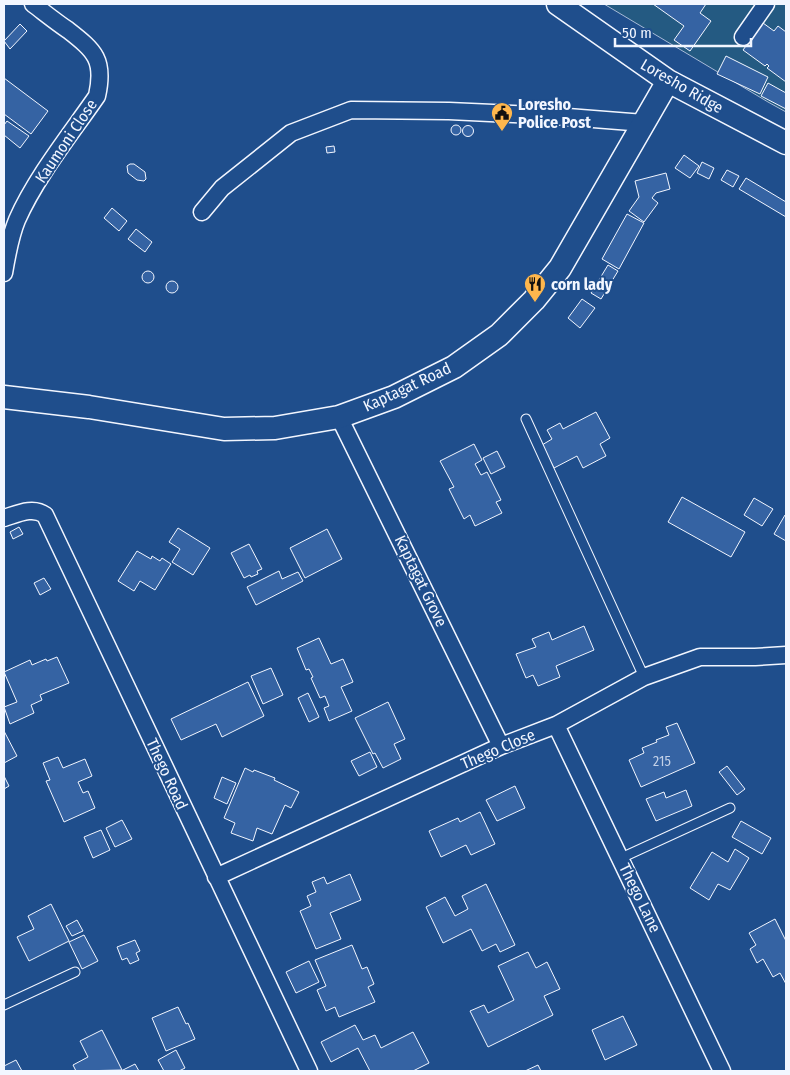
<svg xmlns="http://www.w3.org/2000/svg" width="790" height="1075" viewBox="0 0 790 1075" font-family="'Fira Sans Condensed',sans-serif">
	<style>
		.green { fill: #245a82; stroke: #a8bbd7 }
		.building { fill: #3563a3; stroke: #f2f6ff }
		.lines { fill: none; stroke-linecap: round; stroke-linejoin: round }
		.lane-casing { stroke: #f2f6ff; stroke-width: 11 }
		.street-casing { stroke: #f2f6ff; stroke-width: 19 }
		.secondary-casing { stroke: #f2f6ff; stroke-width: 25 }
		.lane { stroke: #1f4e8c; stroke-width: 9 }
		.street { stroke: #1f4e8c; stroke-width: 16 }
		.secondary { stroke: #1f4e8c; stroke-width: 22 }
		.labels { text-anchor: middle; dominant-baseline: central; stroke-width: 4; stroke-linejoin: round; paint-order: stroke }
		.number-label { font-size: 14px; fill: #c3d1e8 }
		.street-label { font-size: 16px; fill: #f2f6ff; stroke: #1f4e8c }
		.poi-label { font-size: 16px; font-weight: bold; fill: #f2f6ff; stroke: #1f4e8c; text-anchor: start }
	</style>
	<rect width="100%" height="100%" fill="#1f4e8c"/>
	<!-- green -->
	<path class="green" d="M604,4H786V112L768,102Z"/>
	<!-- building -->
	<path class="building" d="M653,4H706L700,13L711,21L690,51L674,40L684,26Z
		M763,23L774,31L778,26L786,32V82L767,68L769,66L767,64L765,66L743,50Z
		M20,24L27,31L10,49L4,41Z
		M726,56L768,77L760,94L717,74Z
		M4,78L48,111L31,134L4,114Z
		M768,83L786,93V109L761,96Z
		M7,121L29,136L20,148L4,135V125Z
		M451 130a5 5 0 1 1 10 0a5 5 0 1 1-10 0Z
		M462.5 131a5.5 5.5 0 1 1 11 0a5.5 5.5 0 1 1-11 0Z
		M334,146L335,152L327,153L326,147Z
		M684,155L699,166L690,178L675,168Z
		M702,162L714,168L709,179L697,173Z
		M130,164H134L145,172L146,179L144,181L137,180L128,173L127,166Z
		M727,170L739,176L733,187L721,180Z
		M666,173L670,189L656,193L652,198L658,203L644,222L629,211L639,197L635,181Z
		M746,178L786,202V217L739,189Z
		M112,208L127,221L119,231L104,218Z
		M627,214L644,223L619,269L602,259Z
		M136,229L152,242L145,252L128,239Z
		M608,265L618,271L601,299L591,293Z
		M142 277a6 6 0 1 1 12 0a6 6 0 1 1-12 0Z
		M166 287a6 6 0 1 1 12 0a6 6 0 1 1-12 0Z
		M582,299L595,308L580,328L568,318Z
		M596,412L610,438L600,444L606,456L583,468L577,456L554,468L542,445L552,439L547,430L560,423L563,429Z
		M474,444L482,460L475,464L481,475L487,472L501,500L496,502L502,513L475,526L470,515L464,519L449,489L454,487L440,461Z
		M497,451L505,467L491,474L483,458Z
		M682,497L745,532L731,557L668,522Z
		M754,498L773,509L762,526L744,515Z
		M785,515L786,516V541L774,534Z
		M19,527L23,534L13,539L10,532Z
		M178,528L210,548L193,575L172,562L180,549L169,542Z
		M327,529L342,559L305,578L290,548Z
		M249,544L262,569L257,571L258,574L251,577L250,575L244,578L231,553Z
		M137,551L151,559L152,556L160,561L162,558L171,564L155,590L140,581L134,591L118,581Z
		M279,571L282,579L298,572L303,581L256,605L247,587Z
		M44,578L51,589L40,595L34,583Z
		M584,626L594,650L556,666L560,677L538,686L533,675L526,678L516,654L536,647L532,639L549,632L552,640Z
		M319,638L331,664L343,659L353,682L341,687L352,711L329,721L324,708L329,706L325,696L320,698L311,678L313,677L309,669L306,670L297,648Z
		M57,657L69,683L40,695L42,700L31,705L34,713L10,724L4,707L17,702L4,672L30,660L32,665L46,659L47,661Z
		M271,668L283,695L263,704L251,676Z
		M248,682L264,716L222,737L216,724L181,740L171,719Z
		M308,693L319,717L309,722L298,698Z
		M388,702L405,739L394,744L401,759L383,768L375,753L373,754L355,718Z
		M677,723L695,763L641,787L629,760L644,753L642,748L657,742L656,740L669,735L666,727Z
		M4,731L17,756L4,763Z
		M370,752L377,767L359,776L351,761Z
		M58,757L63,768L85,759L92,776L78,782L83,793L88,791L95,808L64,822L46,781L50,780L43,763Z
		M727,766L745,789L737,795L719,772Z
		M245,768L253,772L254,770L275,778L274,780L299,792L291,808L285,805L272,834L257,828L253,841L231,833L235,823L224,818Z
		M4,776L9,786L4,789Z
		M222,777L236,783L227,804L214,798Z
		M515,786L525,808L497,821L486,800Z
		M686,790L692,806L656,821L646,799L664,792L666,798Z
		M480,812L495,844L471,855L466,845L441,857L429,831L458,818L460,822Z
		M122,820L132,839L115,847L106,828Z
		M741,821L771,838L762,854L732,837Z
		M101,830L110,850L93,858L84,837Z
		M735,849L749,858L730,890L718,884L709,900L690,888L712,852L728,862Z
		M350,874L361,900L330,913L341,939L316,949L300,911L311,906L307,896L316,892L312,882L324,877L327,884Z
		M486,884L515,945L500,952L496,944L482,951L471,929L443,943L426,907L445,897L455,916L468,909L462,896Z
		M51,904L69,941L29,961L17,937L34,929L28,916Z
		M775,919L786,941V984L780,973L773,977L763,959L757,963L750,949L756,945L749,933Z
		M77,920L83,931L72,936L66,926Z
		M84,935L98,961L82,969L69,942Z
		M135,940L140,951L136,953L139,960L130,964L127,958L122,960L117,947Z
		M352,945L362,969L367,967L374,984L368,987L375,1002L339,1017L335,1007L326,1011L317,990L326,986L315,960Z
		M528,952L536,968L547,962L560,989L544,996L553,1015L488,1047L470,1011L484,1005L488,1013L514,1000L498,966Z
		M309,961L319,982L296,993L286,972Z
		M178,1007L186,1024L188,1023L195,1039L166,1051L152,1018Z
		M623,1016L637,1045L605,1060L592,1030Z
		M355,1025L363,1040L375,1035L381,1048L413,1032L429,1063L413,1071H370L358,1048L331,1062L321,1042Z
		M102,1030L122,1070L76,1071L73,1065L88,1057L80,1041Z
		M176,1050L185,1068L179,1071H164L158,1060Z
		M16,1060L22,1071H4V1066Z
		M135,1064L139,1071H121Z
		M538,1065L541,1071H525Z"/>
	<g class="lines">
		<!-- lane casing -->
		<g class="lane-casing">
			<path id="lane" d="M526,419L644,677
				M621,858L730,808
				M4,1005L75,972"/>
		</g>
		<!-- street casing -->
		<g class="street-casing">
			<path id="street" d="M743,37L766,4
				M202,212L222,188L291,133L351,110L449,111L555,116L644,123
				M4,273C7,255 10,237 17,220C36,177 70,135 97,96C105,60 95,51 68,30C56,22 45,13 33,4
				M339,417L501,746
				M4,518C17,514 33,506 45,515L309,1071
				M556,725L722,1071
				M216,877L501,746L556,725L644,677L700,657H755L786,655"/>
		</g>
		<!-- secondary casing -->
		<g class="secondary-casing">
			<path id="secondary" d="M558,4L668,81L786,143
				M4,397L89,407L224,429L275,428L339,417L394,397L454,367L499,335L534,300L560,268L668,81"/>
		</g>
		<!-- lane -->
		<use href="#lane" class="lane"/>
		<!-- street -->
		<use href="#street" class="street"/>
		<!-- secondary -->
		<use href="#secondary" class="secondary"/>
	</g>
	<!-- icons -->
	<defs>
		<g id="civic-pin" transform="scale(1.125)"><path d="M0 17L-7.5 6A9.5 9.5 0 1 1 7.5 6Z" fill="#ffb74d" stroke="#1f4e8c"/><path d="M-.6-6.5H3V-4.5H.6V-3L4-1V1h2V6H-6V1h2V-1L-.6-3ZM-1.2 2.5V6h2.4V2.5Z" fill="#111"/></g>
		<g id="restaurant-pin" transform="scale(1.125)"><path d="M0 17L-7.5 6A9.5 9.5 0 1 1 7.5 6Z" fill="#ffb74d" stroke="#1f4e8c"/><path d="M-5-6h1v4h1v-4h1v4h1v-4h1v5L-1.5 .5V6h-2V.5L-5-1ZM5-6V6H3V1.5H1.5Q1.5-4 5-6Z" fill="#111"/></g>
	</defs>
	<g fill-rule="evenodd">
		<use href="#civic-pin" x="502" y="113"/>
		<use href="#restaurant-pin" x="535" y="284"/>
	</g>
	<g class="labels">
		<!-- number labels -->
		<g class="number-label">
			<text x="662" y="761">215</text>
		</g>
		<!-- street labels -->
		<g class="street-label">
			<text transform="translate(682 86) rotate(30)">Loresho Ridge</text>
			<text transform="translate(66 141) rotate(-56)">Kaumoni Close</text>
			<text transform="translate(407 387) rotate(-25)">Kaptagat Road</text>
			<text transform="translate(421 581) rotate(64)">Kaptagat Grove</text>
			<text transform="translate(498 749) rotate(-23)">Thego Close</text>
			<text transform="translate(167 774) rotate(65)">Thego Road</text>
			<text transform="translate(640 898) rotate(64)">Thego Lane</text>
		</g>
		<!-- poi labels -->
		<g class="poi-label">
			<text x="518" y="104">Loresho<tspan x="518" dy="18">Police Post</tspan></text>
			<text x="551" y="284">corn lady</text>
		</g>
	</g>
	<!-- border -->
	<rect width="790" height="1075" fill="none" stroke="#f2f6ff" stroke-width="10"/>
	<!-- scale -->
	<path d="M615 38v8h136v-8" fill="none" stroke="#f2f6ff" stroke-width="2.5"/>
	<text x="622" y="38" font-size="15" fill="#f2f6ff" stroke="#1f4e8c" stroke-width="4" paint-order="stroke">50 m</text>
</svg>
